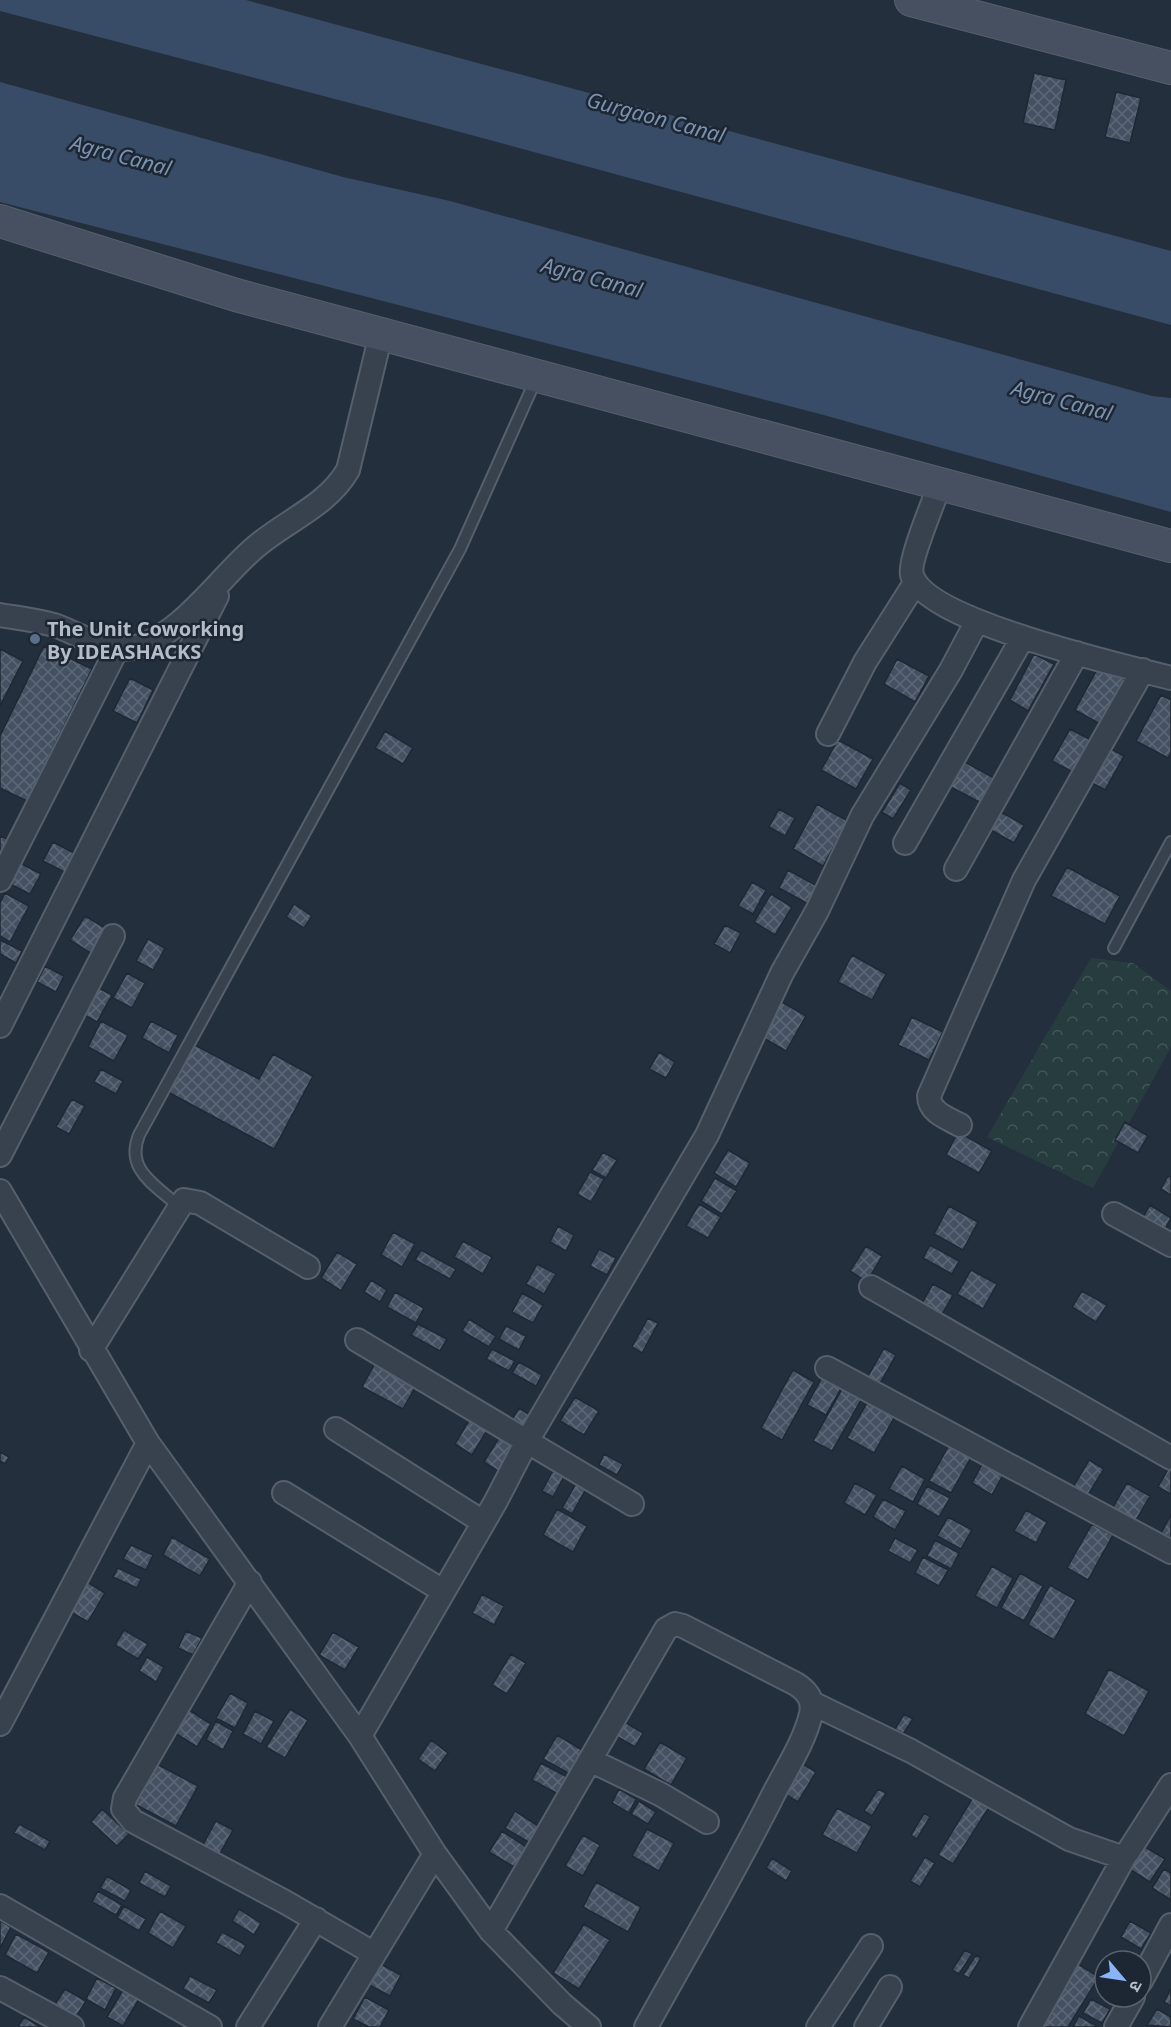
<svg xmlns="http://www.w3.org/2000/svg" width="1171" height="2027" viewBox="0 0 1171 2027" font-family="'Noto Sans','Noto Sans Devanagari',sans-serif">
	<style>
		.forest { fill: url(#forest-crowns) }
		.water { fill: #394c67 }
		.building { fill: url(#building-cross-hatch); stroke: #1f2835; stroke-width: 1.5 }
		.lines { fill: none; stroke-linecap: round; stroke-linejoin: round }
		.lane-casing { stroke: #565f6c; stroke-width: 14 }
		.street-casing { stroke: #565f6c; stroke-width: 26 }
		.secondary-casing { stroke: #565f6c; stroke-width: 34 }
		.lane { stroke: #38414e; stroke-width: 10 }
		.street { stroke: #38414e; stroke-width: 22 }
		.secondary { stroke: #465061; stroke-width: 32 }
		.service-dot { fill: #5c6f8a; stroke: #1d2633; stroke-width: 2 }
		.labels { text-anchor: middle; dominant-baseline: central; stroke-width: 5; stroke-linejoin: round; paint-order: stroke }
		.poi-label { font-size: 20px; font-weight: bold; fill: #b4bcc9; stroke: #1d2633; text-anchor: start }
		.water-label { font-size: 21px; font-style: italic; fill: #7c92b1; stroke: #1d2633 }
	</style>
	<defs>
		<pattern id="forest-crowns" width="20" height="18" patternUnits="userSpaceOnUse" patternTransform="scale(1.5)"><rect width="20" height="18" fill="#263c3f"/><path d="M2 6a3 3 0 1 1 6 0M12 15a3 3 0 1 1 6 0" fill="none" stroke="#435659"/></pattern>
		<pattern id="building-cross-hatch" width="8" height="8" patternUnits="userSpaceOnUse" patternTransform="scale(1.5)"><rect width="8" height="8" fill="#455162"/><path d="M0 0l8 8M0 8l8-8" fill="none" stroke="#5d6877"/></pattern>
	</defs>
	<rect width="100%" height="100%" fill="#242f3e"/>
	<!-- forest -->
	<path class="forest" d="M1091,958L1133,963L1171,991V1047L1093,1188L987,1137Z"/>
	<!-- water -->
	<path class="water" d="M0,0H246L1171,251V325L449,129L0,11Z
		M0,82L343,177L450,201L1152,396L1171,398V512L820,414L0,202Z"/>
	<!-- building -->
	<path class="building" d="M1034,73L1066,80L1055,130L1023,123Z
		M1116,92L1141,98L1130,143L1105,137Z
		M44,646L92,669L27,801L0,788V736Z
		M0,649L23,661L0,706Z
		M1034,654L1054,664L1028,711L1010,700Z
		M897,659L929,676L915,702L884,684Z
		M1099,666L1124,679L1100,724L1075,710Z
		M130,678L153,690L137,723L113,711Z
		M1161,695L1171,700V752L1168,758L1136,741Z
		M1070,729L1091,740L1073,772L1052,761Z
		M385,731L413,748L403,764L375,748Z
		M838,740L873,759L856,789L821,770Z
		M1104,745L1124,756L1105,790L1085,779Z
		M961,760L996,779L983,804L947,785Z
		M900,783L911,790L893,819L882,812Z
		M817,804L848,821L823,866L793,849Z
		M779,809L795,818L785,836L769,827Z
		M1001,812L1024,825L1014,843L991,830Z
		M0,836L9,840L2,853L0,852Z
		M53,842L76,854L66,873L43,861Z
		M16,861L41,874L30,894L6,882Z
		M1067,867L1120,896L1105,924L1051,896Z
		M788,870L819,887L810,905L779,888Z
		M752,882L766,890L753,914L738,906Z
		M5,893L29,906L10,942L0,936V903Z
		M771,894L792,907L775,935L754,922Z
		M294,904L312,916L304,928L286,917Z
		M85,916L107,929L92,954L70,940Z
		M725,925L741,933L730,953L714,944Z
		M148,939L165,948L153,970L136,961Z
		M0,940L22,951L16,963L0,954Z
		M852,955L886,974L872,1000L838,982Z
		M45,966L64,976L56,992L37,982Z
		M127,973L145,983L132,1008L113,998Z
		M91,984L112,995L97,1022L76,1010Z
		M775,998L806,1016L786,1051L755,1033Z
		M912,1017L943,1032L929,1060L898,1045Z
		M101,1021L128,1035L114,1061L88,1047Z
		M151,1021L178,1035L169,1053L142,1038Z
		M191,1043L259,1079L273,1054L313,1076L274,1149L166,1091Z
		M659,1052L675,1062L666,1078L649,1069Z
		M101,1069L123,1081L116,1094L94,1082Z
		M72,1099L85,1106L69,1134L56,1127Z
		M1125,1122L1148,1136L1138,1153L1115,1140Z
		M958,1132L992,1151L979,1173L946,1155Z
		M728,1150L750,1163L736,1187L714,1173Z
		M603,1152L617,1160L606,1178L592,1170Z
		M590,1172L604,1179L591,1202L577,1194Z
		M1168,1176L1171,1177V1195L1161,1189Z
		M715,1178L737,1191L722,1214L701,1201Z
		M699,1204L721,1217L708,1238L686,1226Z
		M1150,1205L1171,1218L1163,1232L1142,1219Z
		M949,1206L978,1222L963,1250L934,1234Z
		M558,1226L574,1235L566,1251L550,1242Z
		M393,1232L415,1244L402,1267L381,1255Z
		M463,1241L492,1257L483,1274L454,1257Z
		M930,1245L959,1261L952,1274L923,1258Z
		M866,1246L882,1256L867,1282L850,1271Z
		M599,1249L616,1258L607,1275L590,1266Z
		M421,1250L456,1269L450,1279L415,1260Z
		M337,1252L357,1264L341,1291L321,1278Z
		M537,1264L556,1274L544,1294L526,1284Z
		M971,1270L997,1284L983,1309L957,1294Z
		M371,1280L387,1290L380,1302L364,1292Z
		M933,1284L953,1295L941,1316L921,1305Z
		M1082,1291L1107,1305L1096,1322L1072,1307Z
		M395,1292L424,1308L416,1323L387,1307Z
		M522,1293L543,1305L533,1323L512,1312Z
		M648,1318L658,1323L642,1353L632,1347Z
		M469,1319L496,1336L489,1347L462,1331Z
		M418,1324L447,1339L440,1351L411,1335Z
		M506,1326L526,1336L519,1350L499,1339Z
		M884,1348L896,1355L879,1385L867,1378Z
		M492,1349L515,1361L509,1371L486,1359Z
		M378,1358L419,1380L403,1409L362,1387Z
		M519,1362L542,1375L536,1386L512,1373Z
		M793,1370L814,1382L782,1440L761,1428Z
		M825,1372L844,1383L826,1415L807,1405Z
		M846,1382L865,1393L832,1451L813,1441Z
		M871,1396L898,1411L874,1453L847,1438Z
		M575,1397L599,1411L584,1435L560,1421Z
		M519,1408L533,1417L521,1437L507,1428Z
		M471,1417L489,1427L472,1455L455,1444Z
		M502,1433L520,1444L501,1473L484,1462Z
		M952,1440L974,1452L951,1493L929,1481Z
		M0,1452L9,1457L5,1464L0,1461Z
		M604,1454L623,1464L617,1475L599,1465Z
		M985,1459L1005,1471L992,1495L972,1483Z
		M1089,1460L1104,1469L1086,1498L1072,1489Z
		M1171,1464V1494L1158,1487Z
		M902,1466L925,1479L913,1502L889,1489Z
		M555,1467L566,1473L553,1497L542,1491Z
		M577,1482L587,1487L572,1514L562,1508Z
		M855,1483L877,1495L865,1515L844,1503Z
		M1127,1483L1150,1496L1135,1522L1112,1509Z
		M927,1486L950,1498L939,1517L917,1504Z
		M883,1499L906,1511L895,1530L873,1517Z
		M557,1509L587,1526L573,1552L543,1535Z
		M1026,1510L1047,1522L1036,1543L1014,1531Z
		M1171,1515V1538L1161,1533Z
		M948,1517L972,1530L961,1549L937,1536Z
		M1092,1524L1113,1535L1088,1580L1067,1568Z
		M172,1537L210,1559L200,1576L163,1555Z
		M895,1538L918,1550L910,1563L888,1551Z
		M935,1540L959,1553L951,1569L927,1556Z
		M131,1545L153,1555L146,1570L123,1559Z
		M923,1557L948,1570L939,1586L915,1573Z
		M992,1566L1013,1578L997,1608L975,1596Z
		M118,1568L141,1579L137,1588L113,1577Z
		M1020,1573L1043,1586L1024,1621L1001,1608Z
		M79,1577L105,1593L88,1622L62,1607Z
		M1050,1585L1076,1600L1054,1640L1028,1625Z
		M482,1594L504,1606L494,1625L472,1613Z
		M124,1630L148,1644L138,1659L115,1645Z
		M186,1631L202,1638L193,1655L178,1648Z
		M333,1632L359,1647L345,1670L319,1655Z
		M511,1654L526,1663L507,1694L492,1685Z
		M147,1657L164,1667L156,1682L139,1671Z
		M1109,1669L1149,1691L1124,1736L1085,1714Z
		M230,1693L248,1703L235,1728L216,1718Z
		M181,1705L211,1724L197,1747L167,1728Z
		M290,1709L308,1720L285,1758L266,1747Z
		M255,1711L274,1721L261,1744L243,1734Z
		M904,1714L913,1719L903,1734L895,1729Z
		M618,1718L643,1733L635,1747L609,1732Z
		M216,1721L233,1731L223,1750L206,1740Z
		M557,1735L584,1751L570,1774L543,1759Z
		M431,1740L448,1753L435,1771L418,1759Z
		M660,1742L687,1758L671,1785L644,1769Z
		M796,1760L816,1772L798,1802L777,1789Z
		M151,1761L198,1786L176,1826L129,1801Z
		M541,1763L569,1778L560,1795L532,1780Z
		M619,1789L636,1799L629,1813L612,1803Z
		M878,1789L886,1793L872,1816L864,1811Z
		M975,1794L991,1804L953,1864L938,1855Z
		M639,1801L656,1812L648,1824L631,1814Z
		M837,1808L872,1826L857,1853L822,1835Z
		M102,1809L129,1834L117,1846L91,1822Z
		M515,1811L540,1827L530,1843L505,1828Z
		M924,1813L930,1817L917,1839L911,1835Z
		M216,1821L233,1830L217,1859L200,1850Z
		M19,1824L50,1841L45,1850L14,1833Z
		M647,1829L674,1843L659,1871L632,1856Z
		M502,1831L528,1848L516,1868L489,1852Z
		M583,1835L600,1845L583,1876L565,1866Z
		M1137,1842L1165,1859L1150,1882L1123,1865Z
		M925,1857L935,1863L920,1887L910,1881Z
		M772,1858L792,1871L786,1881L766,1868Z
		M1164,1869L1171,1873V1900L1152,1888Z
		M145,1871L171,1886L165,1897L139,1883Z
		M107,1876L131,1890L125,1901L100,1888Z
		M596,1882L641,1907L628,1932L583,1907Z
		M98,1891L122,1905L116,1915L92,1902Z
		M124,1906L146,1919L139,1931L117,1918Z
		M239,1909L261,1923L254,1935L232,1921Z
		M160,1911L186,1926L173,1948L148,1933Z
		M0,1921L11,1927L0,1948Z
		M1130,1921L1151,1933L1141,1949L1121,1937Z
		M584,1924L610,1940L579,1989L553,1973Z
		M222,1932L246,1945L240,1956L216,1943Z
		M16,1934L49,1952L37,1973L5,1955Z
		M965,1950L972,1954L959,1974L952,1970Z
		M976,1955L981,1958L969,1978L963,1975Z
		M373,1960L401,1975L390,1996L362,1981Z
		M1073,1961L1099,1977L1068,2027H1041Z
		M190,1976L217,1990L209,2003L183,1989Z
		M97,1978L116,1988L105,2010L86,1999Z
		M65,1989L86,2001L73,2022L52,2009Z
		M1171,1989V2006L1164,2002Z
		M123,1990L139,1999L123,2026L107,2017Z
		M365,1997L389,2010L380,2027H369L353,2019Z
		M1091,1999L1110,2009L1102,2023L1083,2013Z
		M1157,2009L1171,2017V2027L1147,2025Z
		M1079,2016L1098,2027H1073Z
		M24,2017L39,2026L38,2027H18Z"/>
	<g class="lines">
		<!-- lane casing -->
		<g class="lane-casing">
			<path id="lane" d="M1114,948L1171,842
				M178,1206C155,1184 125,1170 139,1135L460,549L536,379"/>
		</g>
		<!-- street casing -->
		<g class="street-casing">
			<path id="street" d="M940,484C934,501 908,562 912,575C926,621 1124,666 1171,678
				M0,615C18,618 36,620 54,625C78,633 107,654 132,648C179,638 217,581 251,551C282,522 326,508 348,470L381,334
				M828,734L865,662L915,583
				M905,843L1023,637
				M956,869L1077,653
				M0,880L117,649
				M0,1026L217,596
				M960,1125C947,1118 929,1112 929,1096L1024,880L1143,670
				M0,1155L113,936
				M0,1191L148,1443L360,1736L435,1854L491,1931L562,2004L589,2027
				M1114,1214L1171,1245
				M871,1287L1171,1458
				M357,1340L632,1504
				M91,1350L184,1200L200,1203L308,1267
				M827,1368L1171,1552
				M336,1429L483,1522
				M284,1493L443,1591
				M250,1582L125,1798L123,1809L133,1821L285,1902L373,1953
				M812,1703L911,1751L1069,1839L1121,1857L1128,1852L1171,1785
				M0,1724L148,1443
				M360,1736L496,1501L526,1443L707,1135L782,973L817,911L862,816L951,670L977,621
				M592,1761L660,1794L707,1822
				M0,1906L210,2027
				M491,1931L666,1629L675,1624L683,1626L796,1684C807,1691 814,1700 811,1714C804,1743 785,1771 772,1797C733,1875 688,1951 646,2027
				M1141,1981L1171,1925
				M0,1988L72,2027
				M248,2027L316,1919
				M330,2027L435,1854
				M818,2027L871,1946
				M866,2027L890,1987
				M1030,2027L1126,1854
				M1116,2027L1133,1997"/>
		</g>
		<!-- secondary casing -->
		<g class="secondary-casing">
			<path id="secondary" d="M911,0L1171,68
				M0,221L236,295L1171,546"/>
		</g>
		<!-- lane -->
		<use href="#lane" class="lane"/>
		<!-- street -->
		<use href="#street" class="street"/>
		<!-- secondary -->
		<use href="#secondary" class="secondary"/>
	</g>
	<!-- markers -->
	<circle class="service-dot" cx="35" cy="639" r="6"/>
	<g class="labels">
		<!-- poi labels -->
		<g class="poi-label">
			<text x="47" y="628">The Unit Coworking<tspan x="47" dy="23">By IDEASHACKS</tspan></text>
		</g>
		<!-- water labels -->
		<g class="water-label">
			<text transform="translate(656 117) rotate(15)">Gurgaon Canal</text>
			<text transform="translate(121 155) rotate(15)">Agra Canal</text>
			<text transform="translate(592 277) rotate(15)">Agra Canal</text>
			<text transform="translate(1062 400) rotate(15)">Agra Canal</text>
		</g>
	</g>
	<!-- north arrow -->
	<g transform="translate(1123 1979) rotate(119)"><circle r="28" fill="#1d2633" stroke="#59626f" stroke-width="1.5"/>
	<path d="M0-4.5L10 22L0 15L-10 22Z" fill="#8ab4f8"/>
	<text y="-9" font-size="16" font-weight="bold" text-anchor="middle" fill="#b4bcc9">उ</text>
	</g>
</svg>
